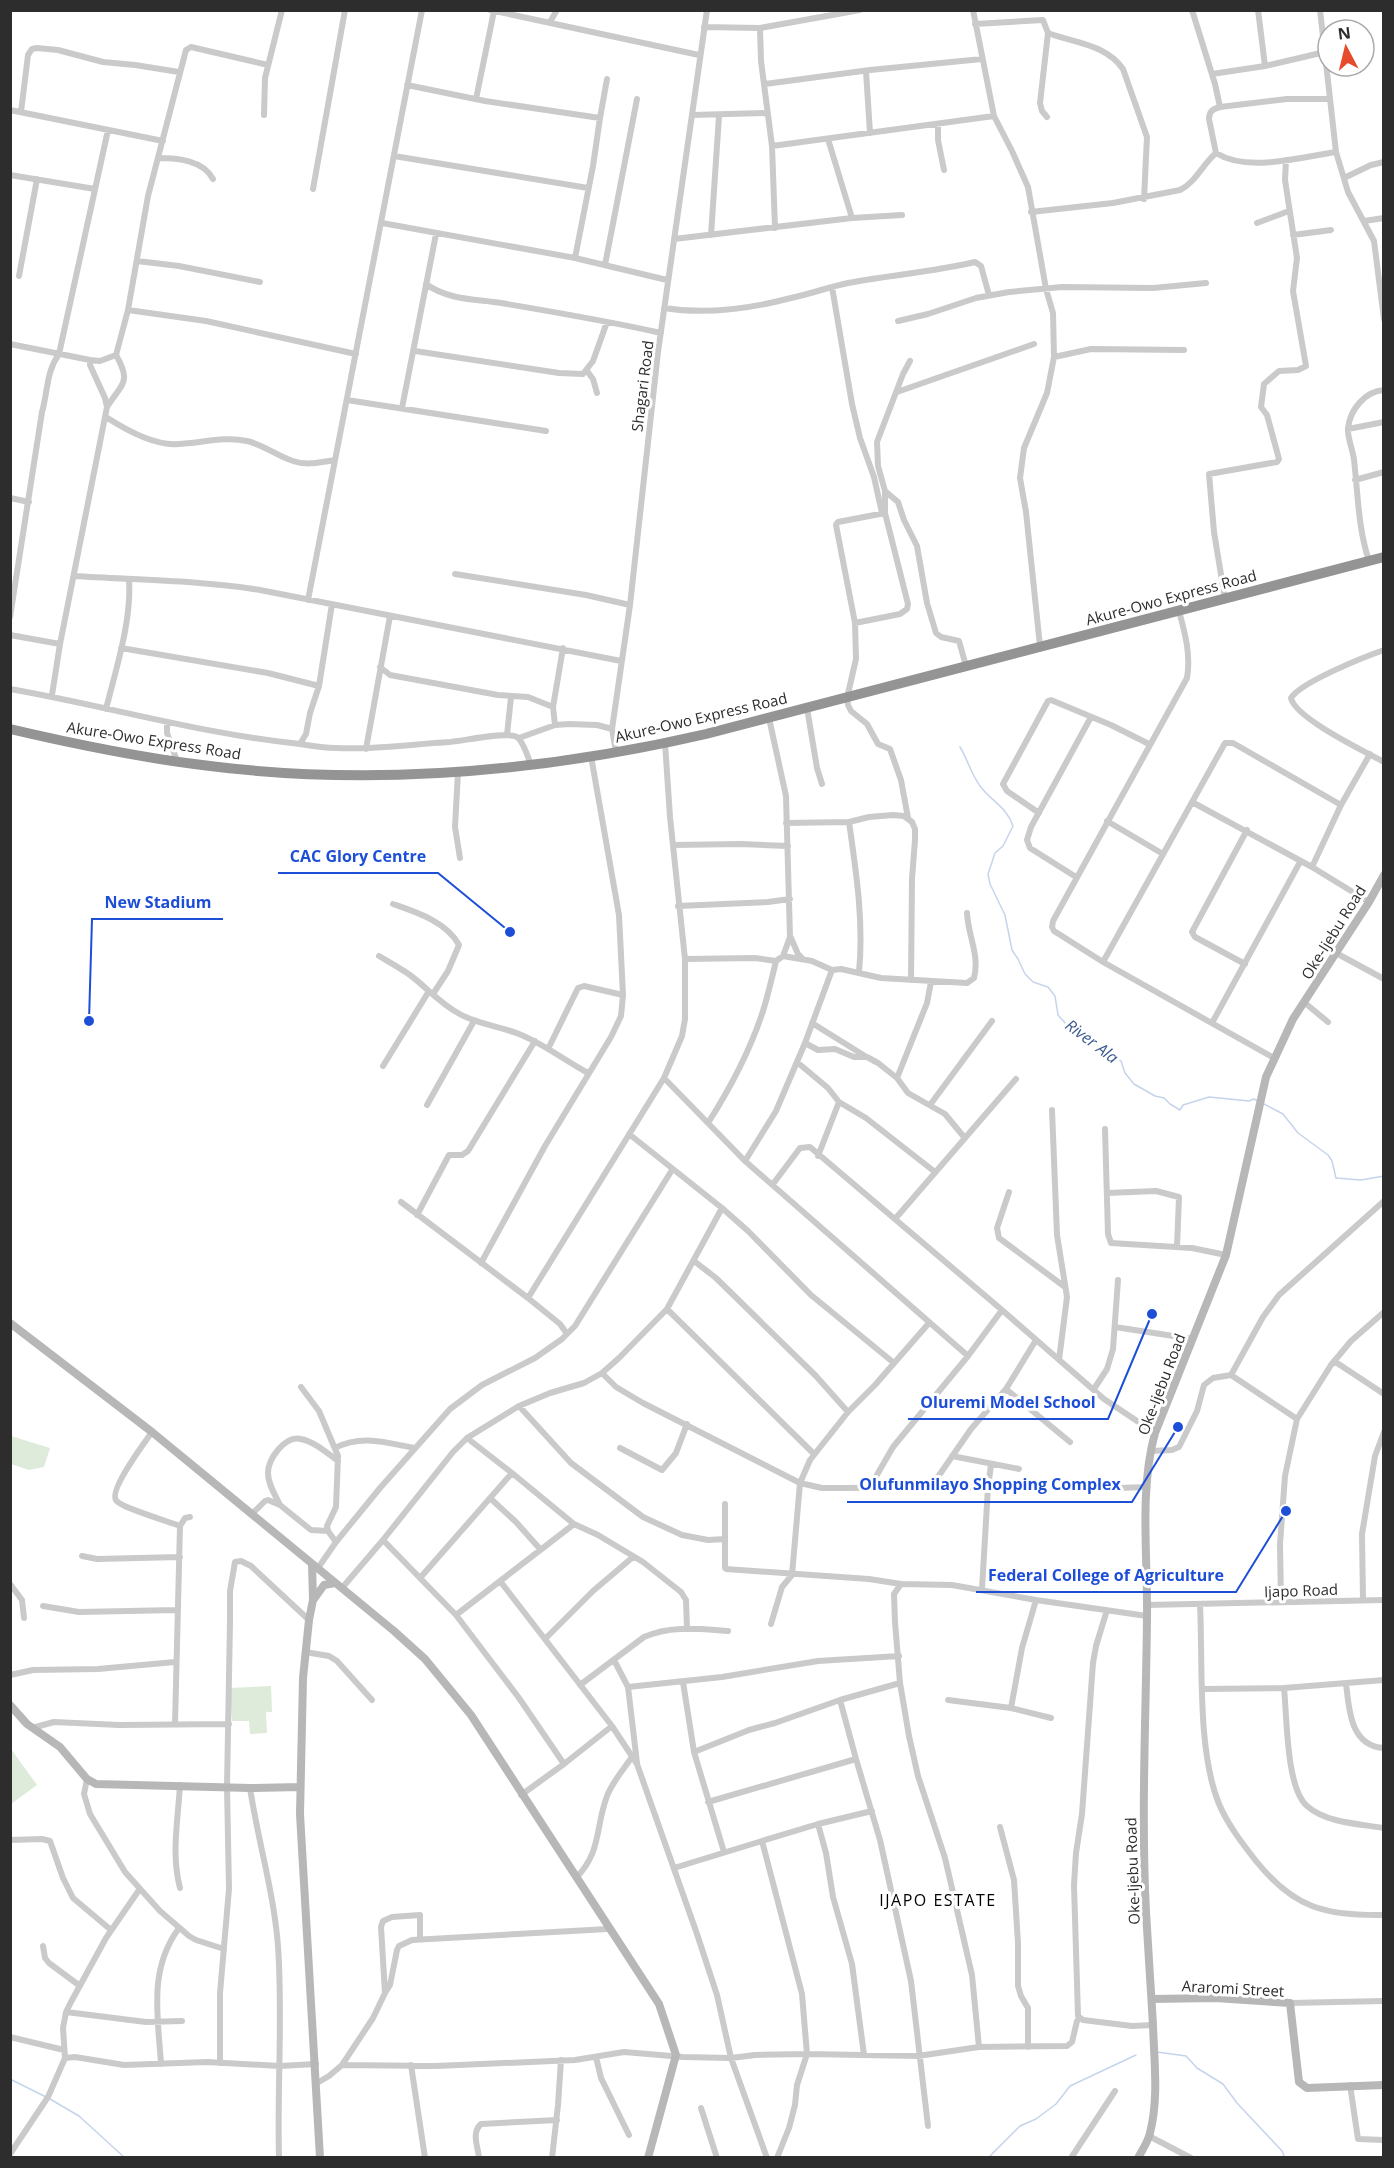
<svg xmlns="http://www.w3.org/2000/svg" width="1394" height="2168" viewBox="0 0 1394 2168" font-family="'Open Sans',sans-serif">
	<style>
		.green { fill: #dfebda }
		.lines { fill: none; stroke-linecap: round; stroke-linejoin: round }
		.stream { stroke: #c6d4eb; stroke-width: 1.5 }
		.street { stroke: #cacaca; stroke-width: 6 }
		.secondary { stroke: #b7b7b7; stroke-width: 8 }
		.highway { stroke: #949494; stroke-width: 10 }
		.labels { text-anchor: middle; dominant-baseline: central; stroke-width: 6; stroke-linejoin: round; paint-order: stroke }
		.street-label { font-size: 15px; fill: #2d2d2d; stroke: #fff }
		.water-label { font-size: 16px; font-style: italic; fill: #3b5a8f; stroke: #fff }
		.neighbourhood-label { font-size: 16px; letter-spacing: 1.5px; fill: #000; stroke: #fff }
		.leader { fill: none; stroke: #1d4ed8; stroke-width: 2 }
		.callout-dot { fill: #1d4ed8; stroke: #fff; stroke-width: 2 }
		.callout-label { font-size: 16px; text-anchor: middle; font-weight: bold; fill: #1d4ed8; stroke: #fff; stroke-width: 6; stroke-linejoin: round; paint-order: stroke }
	</style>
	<rect width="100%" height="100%" fill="#fff"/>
	<!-- green -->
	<path class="green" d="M11,1436L50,1448L44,1467L29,1470L11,1464Z
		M271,1686L272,1712H266L267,1733L250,1734L249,1721H232L230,1688Z
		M11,1749L37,1785L11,1804H10Z"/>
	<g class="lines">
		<!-- stream -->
		<path class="stream" d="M960,747C968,760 971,774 980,786C991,801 1007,807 1013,826L1003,846L995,853L988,874L990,884L1005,915L1012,950L1018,959L1025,974L1033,982L1048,987L1055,996L1058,1015L1067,1025L1121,1061L1125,1073L1134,1084L1155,1096L1164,1098L1170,1104L1180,1110L1183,1105L1209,1097L1249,1101L1254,1099L1258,1101
			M1262,1103L1283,1114L1298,1133L1328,1155L1332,1161L1336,1178L1361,1180L1384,1176
			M1157,2052L1186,2056L1197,2068L1223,2084L1237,2103L1282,2151L1285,2158
			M10,2079L46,2097
			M50,2099L79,2116L125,2158
			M988,2158L1020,2126L1036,2119L1056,2104L1070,2086L1136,2055"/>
		<!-- street -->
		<path class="street" d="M490,10L699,55
			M973,10L994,116L1012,151L1028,187L1046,289L1053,313L1054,357L1047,393L1024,448L1020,478L1026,512L1040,646
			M1192,10L1215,84L1220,107
			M1258,10L1265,66
			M1320,10L1336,152L1348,192L1374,241L1384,319
			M550,22L557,10
			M975,24L1043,20L1048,33C1074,43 1106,44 1123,69L1147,137L1144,199
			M704,27L760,28L860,10
			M760,28L761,61L772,146L775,228
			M866,71L870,133
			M1212,74L1265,66L1325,52
			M765,84L870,70L982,59
			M407,85L485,101L600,118L593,166L575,258
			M476,99L494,11
			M10,110L163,141
			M21,112L28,55L32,49L37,48L58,50L103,62L135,65L179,72
			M264,115L265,78L282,10
			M692,115L767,113
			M1047,117L1042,111L1040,103L1048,33
			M600,118L607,79
			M938,124V140L944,170
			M828,139L852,218
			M772,146L994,116
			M1216,153L1209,119C1209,111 1213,109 1220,107L1287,99H1330
			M394,156L588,188
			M158,158C177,158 203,160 213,179
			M10,175L95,189
			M1344,178L1371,165L1384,162
			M313,189L345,10
			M1031,212L1113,203L1180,190C1196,182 1202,165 1216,153C1248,173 1301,157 1336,152
			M1364,221L1384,218
			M382,223L575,258L667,280
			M1257,223L1289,211
			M711,235L719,116
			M1293,235L1331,230
			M674,239L852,218L902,215
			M137,261L179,266L260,282
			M605,265L637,99
			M19,276L37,179
			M426,284C448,300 475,299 501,303C554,312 608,321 661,333
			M832,287L852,404L860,438L874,477L882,513
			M664,308C707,315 749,309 791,298C810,294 829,287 848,283C890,275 933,272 975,262L981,266L989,295
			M128,310L206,321L356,354
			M898,321L928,314L976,298L1009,292L1062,287L1153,288L1206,283
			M10,344L90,360
			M415,351L559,373L583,374L593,361L607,322
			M116,355L128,310L148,196L186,50L191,47L268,65
			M116,355C132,383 122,383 107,407L105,398L90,365V360L100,361Z
			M1054,357L1091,349L1184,350
			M910,361L903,374L877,442L878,466L885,491L898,502L904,520L917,546L927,603L936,633L941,637L959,641L966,666
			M587,371L593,379L597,393
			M897,392L1034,344
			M347,400L546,431
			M402,408L436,234
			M106,417C126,430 154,446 178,444C201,443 224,436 247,441C264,445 277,456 293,461C307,466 321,462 335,460
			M1348,429L1384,422
			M1355,480L1384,472
			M10,498L29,502
			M885,513L838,522L836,525L855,623L856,659L847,698L848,705L851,711L867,724L878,744L890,749L901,780L908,818
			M1369,561C1358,528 1358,494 1354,460C1353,450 1347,437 1348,428C1350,410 1365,391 1384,390
			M455,574L586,595L630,605
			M74,576C136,580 198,580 260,590L621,661
			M1225,599L1214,532L1209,474L1277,462L1279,459L1267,415L1261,407L1264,384L1279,371L1298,370L1306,366L1293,291L1297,258L1285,180L1286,160
			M308,600L422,10
			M1179,611C1185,633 1191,655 1187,678L1053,921L1052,927L1054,931L1103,962L1274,1058
			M10,617L42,412C48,391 46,372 59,354L108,130
			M855,623L900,614L907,609L908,604L885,513V491
			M10,635L60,644
			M121,648L268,673L319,686
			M1384,650C1364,657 1301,682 1291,698C1295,718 1364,751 1384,762
			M380,667L390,675L498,695L528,697L553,707L563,648
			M10,689C107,706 202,734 300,744C312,746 324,748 336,748C374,750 412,744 450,742C463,741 508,731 517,737C523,741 528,757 531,765
			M52,695L60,644L107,407
			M553,707L555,725
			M807,708L817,768L822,784
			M106,709C116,669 132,620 129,579
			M167,722V733L177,761
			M507,735L511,697
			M519,738L555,725L569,724L597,725L612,729
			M300,744L306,734L310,713L319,686L332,604
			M366,749L390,616
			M616,752L612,729L630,605L658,352L707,10
			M458,772L455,827L460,858
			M1192,802L1312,867L1369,902
			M1039,813L1007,791L1003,784L1048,701L1051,700L1111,725L1149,744
			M1107,821L1163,854
			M849,822C856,871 864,922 859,972
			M786,823L849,822L869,817L893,815L904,816L912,822L915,829V840L912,879L911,980
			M673,845L741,844L788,846
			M1312,867L1341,805L1370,754
			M1076,877L1030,848L1027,840L1031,827L1091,717
			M393,904C416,912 447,922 459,945L448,971L433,994
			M678,906L768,902L790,899
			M791,938L798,954L803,959
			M1336,953L1384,979
			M379,956C389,962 400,968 410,975C427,988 440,1003 458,1013C476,1024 499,1026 519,1034C544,1044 564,1060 588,1073
			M783,956L812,961L832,970L841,969L881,978L967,983L974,978C980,955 968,936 967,913
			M685,959L755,958L776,961L783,956L790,937L786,796L769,718
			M1103,962L1225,743H1233L1341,805
			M1245,964L1195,937L1192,932L1247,830
			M1305,1003L1328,1022
			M812,1023L865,1056
			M1212,1023L1300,862
			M805,1043L818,1050L835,1049L854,1057H867L878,1063L897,1078L908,1093L945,1114L964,1137
			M549,1047L578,988L584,986L623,995
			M797,1062L828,1088L839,1102L866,1118L935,1172
			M383,1066L429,991
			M664,1078L745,1161L968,1356
			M897,1078L927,1003L931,982
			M427,1105L474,1021
			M930,1105L992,1021
			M1052,1110L1057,1235L1067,1297L1059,1360
			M708,1123C731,1087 750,1051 763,1011C768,995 772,978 776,961
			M1105,1129L1108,1234L1111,1243L1192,1248L1226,1255
			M629,1134L722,1208L748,1231L811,1295L894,1363
			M818,1156L839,1102
			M745,1161L776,1111L805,1043L832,970
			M773,1184L800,1148L810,1147L1002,1310
			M1009,1192L997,1228L999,1238L1065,1287
			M1107,1193L1156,1191L1179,1197L1177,1247
			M401,1202L528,1298L560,1324L567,1334
			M417,1215L449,1155H462L468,1151L535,1041
			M895,1219L1016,1079
			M694,1261L716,1278L816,1376L848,1412
			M481,1263L545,1146L611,1037L621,1016L623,995L619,915L591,756
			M528,1298L664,1078L682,1036L685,1019V959L670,817L665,743
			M667,1309L814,1454
			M1115,1327L1193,1339
			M1334,1361L1384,1394
			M602,1373L616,1387L643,1403L800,1483L822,1488H845L988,1487
			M1231,1375L1263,1317L1279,1295L1384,1201
			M301,1387L319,1411L338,1456L336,1507L327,1526L328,1531L336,1542
			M1006,1389L1070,1442
			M1094,1389L1107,1369L1113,1349L1118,1280
			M519,1406L571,1463L643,1517L682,1535L708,1540L725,1539
			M152,1432C145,1442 109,1490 116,1500C119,1507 170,1522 180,1526
			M467,1438L512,1473
			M335,1448C362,1434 387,1443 414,1448
			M620,1448L662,1470L676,1453L687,1424
			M1151,1451L1172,1450L1179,1447L1197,1411L1204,1385L1213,1378L1231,1375L1297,1419
			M952,1456L1019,1469
			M870,1487L893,1447L968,1356L1002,1310L1104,1399L1155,1433
			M931,1487L971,1429L1006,1389L1036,1340
			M1090,1489L1147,1487
			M490,1498L516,1522L540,1549
			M725,1504V1568L726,1569L869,1579L901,1584L952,1585L1036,1600L1147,1616
			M280,1505C275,1495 268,1484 268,1473C268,1459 285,1435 301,1439C315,1442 327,1453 338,1461
			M252,1514L265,1501L268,1500L280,1505L311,1530L328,1531
			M383,1540L453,1452L467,1438L519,1406L550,1393L584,1383L602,1373L619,1358L667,1309L722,1208
			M82,1556L97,1559L180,1557
			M318,1568L336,1542L380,1488L450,1409L482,1385L535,1358L562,1339L575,1326L672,1170
			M420,1578L512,1473L574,1524
			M500,1581L612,1726L637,1764L697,1934L717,1995L731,2058L767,2158
			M10,1584L22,1600L24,1618
			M901,1584L894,1594L895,1622L900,1683L909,1736L918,1776L945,1858L972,1975L979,2047
			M342,1588L383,1540L456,1615L519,1698L564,1764L521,1795
			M982,1589L988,1487L991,1465
			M1036,1600L1022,1648L1011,1708L1051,1718
			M1363,1600L1362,1534L1375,1456L1384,1432
			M1281,1602L1280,1544L1285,1476L1297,1419L1331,1365L1351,1341L1384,1312
			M1147,1605L1384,1600
			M1200,1605C1203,1664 1197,1750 1219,1804C1228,1825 1242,1843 1256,1861C1294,1908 1325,1916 1384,1915
			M43,1606L79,1612L177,1610
			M1107,1610L1096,1646L1093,1663L1082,1814L1076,1853L1074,1885L1078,2016L1083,2020L1132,2026L1153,2025
			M456,1615L574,1524L598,1535L643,1562L681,1592L686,1600L687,1629
			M771,1624L782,1587L792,1575L800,1483L810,1460L848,1412L875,1385L929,1323
			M545,1639L593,1591L633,1557
			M305,1652L329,1656L337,1661L372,1700
			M614,1660L628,1687L637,1763
			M10,1675L33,1670L98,1669L175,1662
			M683,1682L694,1752L724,1852
			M1346,1683C1349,1709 1350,1746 1384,1748
			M580,1685L644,1637C671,1625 699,1629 728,1631
			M628,1687L722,1677L818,1661L899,1656
			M1284,1688C1287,1716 1286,1788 1307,1806C1326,1823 1360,1824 1384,1828
			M1203,1689L1284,1688L1384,1680
			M948,1700L1011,1708
			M175,1724L180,1526L185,1518L190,1517
			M32,1728L54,1722L119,1725L229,1724
			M694,1752L749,1730L775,1723L840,1700L900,1683
			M856,1759L880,1840L911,1981L928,2126
			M564,1764L612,1726
			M87,1779L84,1794L90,1814L125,1872L160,1911L189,1936L196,1940L224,1949
			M180,1785C178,1820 171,1854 180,1888
			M250,1788C258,1841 274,1893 278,1946C283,2017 277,2087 279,2158
			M708,1802L856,1759L840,1700
			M818,1824L826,1853L833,1897L852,1964L864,2055
			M1000,1827L1014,1880L1018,1943V1986L1021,1996L1028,2008V2047
			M10,1840L42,1839L50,1841L63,1878L73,1898L111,1930
			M674,1868L762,1841
			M576,1878C602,1851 595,1828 607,1796C613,1781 623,1770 632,1757
			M43,1946L45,1958L49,1963L80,1986
			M385,1993L390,1985L397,1950L399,1946L412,1940L608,1929
			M1290,2003L1384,2001
			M66,2012L146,2022L182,2021
			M10,2037L64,2050
			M596,2057L601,2078L629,2135
			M65,2058L75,2057L124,2065L207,2062L280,2066L316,2064
			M220,2063V1993L229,1889L227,1787L230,1621V1591L235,1562L241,1561L251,1566L309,1620
			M161,2064C158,2016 148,1970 179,1928
			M342,2065L373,2018L385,1993L381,1927L383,1921L392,1917L420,1915V1939
			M411,2065L425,2158
			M317,2083L329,2076L342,2065L436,2066L575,2060L624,2052L683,2057L731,2058L755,2055L807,2054L918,2056L979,2047L1067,2046L1072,2042L1077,2021L1079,2019
			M1350,2085L1358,2139L1384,2140
			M701,2108L717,2158
			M1149,2136L1191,2158
			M10,2154L48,2097L65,2058L63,2028L66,2012L71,2002L106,1938L139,1890
			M479,2158C478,2146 471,2133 481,2124L557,2120
			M552,2158L558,2105L561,2060
			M777,2158L789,2128L795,2105L797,2085L807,2054L802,1994L762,1841L818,1824L872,1811
			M1071,2158L1115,2091"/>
		<!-- secondary -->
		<path class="secondary" d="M10,1323L152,1432L394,1631L425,1659L471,1715L659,2004L676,2055L648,2158
			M312,1564L313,1600L309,1620L303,1678L300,1814L320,2158
			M314,1599L324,1585L335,1583
			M10,1705L27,1724L60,1747L87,1779L96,1784L250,1788L300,1787
			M1152,1999L1215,1998L1290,2003L1299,2082L1307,2088L1384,2085
			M1138,2158C1142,2150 1148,2142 1150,2133C1159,2097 1154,2061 1153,2025C1151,1987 1148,1950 1146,1912C1141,1814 1146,1716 1147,1618C1148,1558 1139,1491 1155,1433L1226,1255L1266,1077L1293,1019L1369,902L1384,875"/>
		<!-- highway -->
		<path class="highway" d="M10,729C74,744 137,757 202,765C370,787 541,772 706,734L1384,557"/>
	</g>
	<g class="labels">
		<!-- street labels -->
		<g class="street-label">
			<text transform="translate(642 386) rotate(-83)">Shagari Road</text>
			<text transform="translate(1171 597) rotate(-15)">Akure-Owo Express Road</text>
			<text transform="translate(701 717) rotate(-13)">Akure-Owo Express Road</text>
			<text transform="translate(154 740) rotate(9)">Akure-Owo Express Road</text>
			<text transform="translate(1333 932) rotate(-58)">Oke-Ijebu Road</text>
			<text transform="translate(1161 1384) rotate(-69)">Oke-Ijebu Road</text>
			<text transform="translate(1301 1590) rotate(-2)">Ijapo Road</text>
			<text transform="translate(1132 1871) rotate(-92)">Oke-Ijebu Road</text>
			<text transform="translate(1233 1988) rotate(3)">Araromi Street</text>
		</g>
		<!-- water labels -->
		<g class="water-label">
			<text transform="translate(1092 1041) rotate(37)">River Ala</text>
		</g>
		<!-- neighbourhood labels -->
		<g class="neighbourhood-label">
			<text x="938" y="1900">IJAPO ESTATE</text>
		</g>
	</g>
	<!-- callouts -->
	<path class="leader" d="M510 932L438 873H278M89 1021L92 919H223M1152 1314L1108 1419H908M1178 1427L1132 1502H847M1286 1511L1236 1592H976"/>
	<g class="callout-dot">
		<circle cx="510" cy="932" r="6"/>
		<circle cx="89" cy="1021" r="6"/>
		<circle cx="1152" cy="1314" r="6"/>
		<circle cx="1178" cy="1427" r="6"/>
		<circle cx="1286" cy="1511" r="6"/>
	</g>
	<g class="callout-label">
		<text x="358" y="862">CAC Glory Centre</text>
		<text x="158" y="908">New Stadium</text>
		<text x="1008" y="1408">Oluremi Model School</text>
		<text x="990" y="1490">Olufunmilayo Shopping Complex</text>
		<text x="1106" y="1581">Federal College of Agriculture</text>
	</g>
	<!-- border -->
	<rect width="1394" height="2168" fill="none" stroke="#2d2d2d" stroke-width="24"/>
	<!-- north arrow -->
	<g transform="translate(1346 48) rotate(353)"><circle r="28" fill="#ffffff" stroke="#ababab" stroke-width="1.5"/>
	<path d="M0-4.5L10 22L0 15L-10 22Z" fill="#e64b2c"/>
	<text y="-9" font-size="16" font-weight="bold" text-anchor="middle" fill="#2d2d2d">N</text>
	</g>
</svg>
